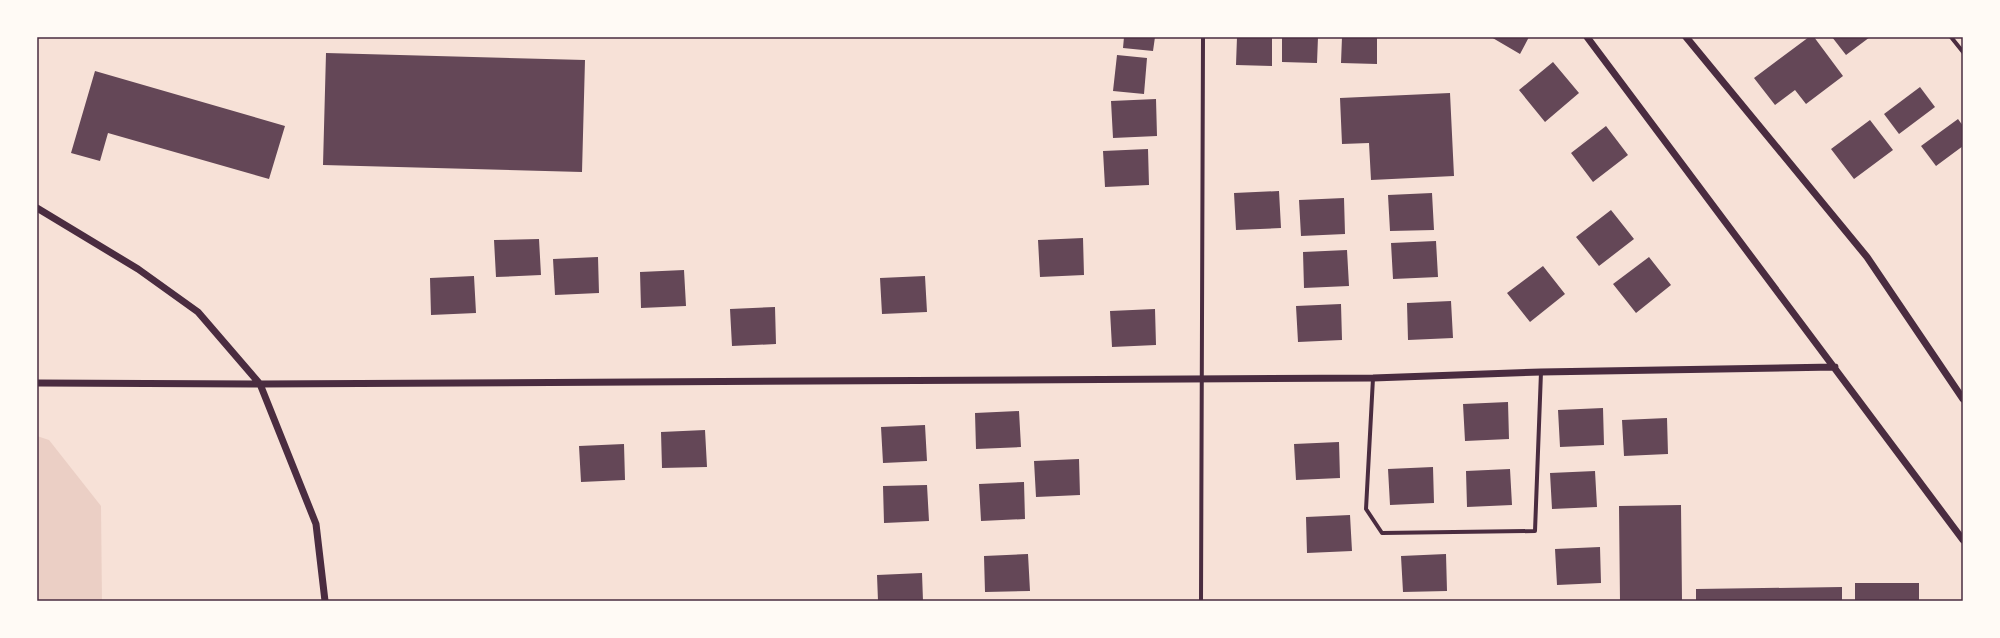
<svg xmlns="http://www.w3.org/2000/svg" width="2000" height="638" viewBox="0 0 2000 638" font-family="'Fira Sans',sans-serif">
	<style>
		.green { fill: #ebcfc5 }
		.building { fill: #644757 }
		.lines { fill: none; stroke-linecap: round; stroke-linejoin: round }
		.minor { stroke: #4a2c40; stroke-width: 4 }
		.tertiary { stroke: #4a2c40; stroke-width: 7 }
		.neatline { fill: none; stroke: #4a2c40; stroke-width: 1.5 }
	</style>
	<rect width="100%" height="100%" fill="#f7e1d7"/>
	<!-- green -->
	<path class="green" d="M37,436L49,440L101,506L102,601H37Z"/>
	<!-- building -->
	<path class="building" d="M1124,37H1155L1153,51L1123,48Z
		M1237,37H1272V66L1236,65Z
		M1282,37H1318L1317,63L1282,62Z
		M1342,37H1377V64L1341,63Z
		M1491,37H1529L1520,54Z
		M1809,37H1814L1843,76L1806,104L1795,90L1775,105L1754,78Z
		M1832,37H1870L1846,55Z
		M326,53L585,60L582,172L323,165Z
		M1117,55L1147,58L1144,94L1113,91Z
		M1553,62L1579,93L1545,122L1519,90Z
		M95,71L285,126L269,179L108,133L100,161L71,153Z
		M1920,87L1935,107L1899,134L1884,114Z
		M1450,93L1454,176L1371,180L1369,143L1342,144L1340,98Z
		M1156,99L1157,136L1113,138L1111,101Z
		M1958,119L1963,126V146L1936,166L1921,146Z
		M1870,120L1893,150L1854,179L1831,149Z
		M1606,126L1628,155L1593,182L1571,153Z
		M1148,149L1149,185L1105,187L1103,151Z
		M1279,191L1281,228L1236,230L1234,193Z
		M1432,193L1434,230L1390,231L1388,195Z
		M1344,198L1345,234L1301,236L1299,200Z
		M1611,210L1634,239L1599,266L1576,237Z
		M1083,238L1084,275L1040,277L1038,240Z
		M539,239L541,275L496,277L494,240Z
		M1436,241L1438,277L1393,279L1391,243Z
		M1347,250L1349,286L1304,288L1303,252Z
		M598,257L599,293L555,295L553,259Z
		M1649,257L1671,285L1636,313L1613,284Z
		M1543,266L1565,294L1530,322L1507,293Z
		M684,270L686,306L641,308L640,272Z
		M474,276L476,313L431,315L430,278Z
		M925,276L927,312L882,314L880,278Z
		M1451,301L1453,338L1408,340L1407,303Z
		M1341,304L1342,340L1298,342L1296,306Z
		M775,307L776,344L732,346L730,309Z
		M1155,309L1156,345L1112,347L1110,311Z
		M1508,402L1509,439L1465,441L1463,404Z
		M1603,408L1604,445L1560,447L1558,410Z
		M1019,411L1021,447L976,449L975,413Z
		M1667,418L1668,454L1624,456L1622,420Z
		M925,425L927,461L883,463L881,427Z
		M705,430L707,467L662,468L661,432Z
		M1339,442L1340,478L1296,480L1294,444Z
		M624,444L625,480L581,482L579,446Z
		M1079,459L1080,495L1036,497L1034,461Z
		M1433,467L1434,503L1390,505L1388,469Z
		M1510,469L1512,505L1467,507L1466,471Z
		M1595,471L1597,507L1552,509L1550,473Z
		M1024,482L1025,519L981,521L979,484Z
		M927,485L929,521L884,523L883,486Z
		M1681,505L1682,601H1620L1619,506Z
		M1350,515L1352,551L1307,553L1306,517Z
		M1600,547L1601,583L1557,585L1555,549Z
		M1028,554L1030,591L985,592L984,556Z
		M1446,554L1447,591L1403,592L1401,556Z
		M922,573L923,601H878L877,575Z
		M1855,583H1919V601H1855Z
		M1842,587V601H1696V589Z"/>
	<g class="lines">
		<!-- minor -->
		<path class="minor" d="M1951,37L1963,52
			M1373,378L1366,509L1382,533L1535,531L1541,372
			M1201,601L1203,37"/>
		<!-- tertiary -->
		<path class="tertiary" d="M1587,37L1963,540
			M1686,37L1867,257L1963,399
			M37,208L138,269L198,312L260,384L316,524L325,601
			M37,383L260,384L1373,378L1541,372L1835,367"/>
	</g>
	<!-- border -->
	<rect width="2000" height="638" fill="none" stroke="#fffaf5" stroke-width="76"/>
	<rect x="38" y="38" width="1924" height="562" class="neatline"/>
</svg>
